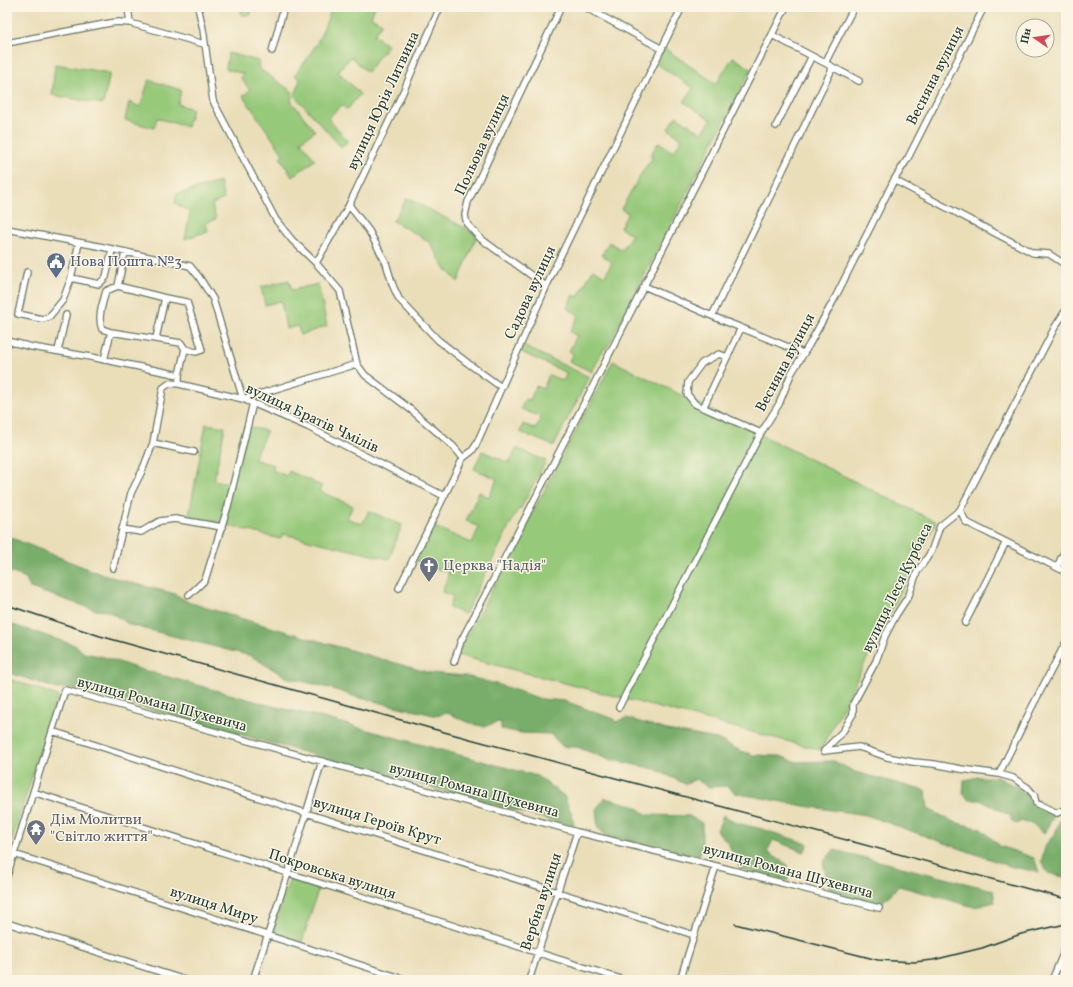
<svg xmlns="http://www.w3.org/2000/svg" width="1073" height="987" viewBox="0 0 1073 987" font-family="Vollkorn,serif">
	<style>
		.green { fill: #97c97a; stroke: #5b8357 }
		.forest { fill: #79ad6a; stroke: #4c754f }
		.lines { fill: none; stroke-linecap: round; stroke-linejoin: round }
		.minor-casing { stroke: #667563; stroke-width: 8 }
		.minor { stroke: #fff; stroke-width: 5.5 }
		.rail { stroke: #1f3d34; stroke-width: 1.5 }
		.labels { text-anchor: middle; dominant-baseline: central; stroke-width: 3; stroke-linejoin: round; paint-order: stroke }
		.street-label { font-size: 15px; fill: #1f3d34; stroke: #fcf5e5 }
		.service-label { font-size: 15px; fill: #4e5e75; stroke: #fcf5e5; text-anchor: start }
		.worship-label { font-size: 15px; fill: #5b616d; stroke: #fcf5e5; text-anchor: start }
	</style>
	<rect width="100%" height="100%" fill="#fcf5e5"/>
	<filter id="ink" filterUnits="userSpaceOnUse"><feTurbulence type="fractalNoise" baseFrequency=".025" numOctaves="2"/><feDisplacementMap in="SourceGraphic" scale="8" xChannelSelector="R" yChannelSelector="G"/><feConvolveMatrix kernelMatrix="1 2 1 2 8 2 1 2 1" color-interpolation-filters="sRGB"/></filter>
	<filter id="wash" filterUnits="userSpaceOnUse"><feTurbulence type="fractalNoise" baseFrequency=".012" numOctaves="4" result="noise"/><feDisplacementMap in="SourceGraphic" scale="16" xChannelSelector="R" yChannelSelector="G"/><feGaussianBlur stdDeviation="0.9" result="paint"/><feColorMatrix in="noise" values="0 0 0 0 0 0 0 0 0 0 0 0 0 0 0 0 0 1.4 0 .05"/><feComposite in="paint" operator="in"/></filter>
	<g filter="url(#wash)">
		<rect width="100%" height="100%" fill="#eadeb9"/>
		<!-- green -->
		<path class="green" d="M241,7H251V15H241Z
			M332,7H375L371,17L382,23L374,35L388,45L367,72L351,57L338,71L360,94L347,110L342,105L328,118L348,141L341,147L295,96L300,79L295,75C300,68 306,61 310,54C320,40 326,23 332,7Z
			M664,48L716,84L733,57L751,69L607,348L603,350L592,372L569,361L573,353L569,351L577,336L570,332L579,315L567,308L573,295L578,297L593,269L605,276L612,262L602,255L609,242L622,250L632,234L620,228L628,213L621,209L644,169L653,157L650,155L659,142L673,152L682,139L668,129L676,116L702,133L711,120L684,102L693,88L657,64Z
			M228,53L259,61L258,68L293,92L291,101L315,131L301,141L315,160L292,177L280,157L283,154L243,96L250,90L241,78L244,74L226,69Z
			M55,64L110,73L103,104L52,95Z
			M149,80L181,90L178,104L192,109L187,127L157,118L154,128L125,120L129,102L140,107Z
			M220,182L224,199L212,204L216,219L206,223L208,231L185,239L190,212L175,203L177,194Z
			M407,198L463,227L477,236L458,282L444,267L430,243L418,235L393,221Z
			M289,280L292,290L318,284L327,326L300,335L298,326L286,329L281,301L265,305L261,287Z
			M523,346L589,377L554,446L520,432L523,424L536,429L541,417L521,409L525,399L530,400L536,386L543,389L549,375L563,381L567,373L521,352Z
			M613,361L936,522L821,750L457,655Z
			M206,424L225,427L214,480L231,484L244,426L267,431L253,459L274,465L272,470L287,476L289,471L322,486L319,491L353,506L347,518L362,524L369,511L402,525L389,559L283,534L280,539L189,515Z
			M516,448L546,461L520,510L518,509L465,614L449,608L453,596L442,592L449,573L416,561L432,526L472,543L479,527L466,521L479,492L489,497L497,479L474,469L482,451L509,463Z
			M7,678L58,696L7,855Z
			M290,878L319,887L302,942L272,932Z"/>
		<!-- forest -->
		<path class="forest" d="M7,536L103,575L175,594L188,602L253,622L430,673L466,676L500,685L541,699L565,701L605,716L613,718L615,722L626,718L667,730L717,739L741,751L754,755L780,756L797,762L834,761L855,772L926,791L928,809L954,822L981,829L1000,846L1034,858L1039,872L1012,867L866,815L804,806L735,793L728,786L708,787L696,779L685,784L655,769L607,759L577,747H563L550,734L521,733L501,729V722C494,722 487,727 482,726C472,725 457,717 446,712L438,716L356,697L333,689L286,677L251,656L130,625L108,611L96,610L30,588L26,578L7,571Z
			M7,623L77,646L84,653L104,657L136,668L276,707L316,716L537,776L564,796L572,815L574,825L564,824L71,688L57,689L7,672Z
			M978,777H997L1013,785L1052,810L1054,815L1044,834L1033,824L1022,821L1016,824L1011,820V816L980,800H969L963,794L964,780Z
			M605,798L633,805L648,815L689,816L702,823V847L699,856L688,855L607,836L598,828L596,809Z
			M723,815L737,823L762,829L808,844L804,852L773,840L767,852L788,865V881L740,869L728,843L717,831Z
			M1060,820H1066V878L1048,873L1041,862L1046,844L1055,834Z
			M834,850L993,890L995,902L974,907L899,886L878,906L830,891L823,862Z"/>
	</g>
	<g filter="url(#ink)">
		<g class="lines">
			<!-- minor casing -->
			<g class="minor-casing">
				<path id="minor" d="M128,7L130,23
					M198,7L203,29L213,101L276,220L292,240L316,263L340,291L357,364L365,375L410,409L453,446L463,458
					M585,7L662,49
					M772,35L859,81
					M7,43L110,23L119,22L130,23L204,44
					M272,51L284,7
					M825,63L854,7
					M776,126L812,56
					M894,180L1033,253L1049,254L1066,265
					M349,205L369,231L386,263L393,286L399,299L415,316L438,340L469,364L501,387
					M7,229L98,246L190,266L199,277L213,299L243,399L357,364
					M125,252L118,286L165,298
					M316,263L349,205L403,92L440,7
					M27,272L18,314L42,319L49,317L63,300L71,278L79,243
					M71,278L99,284L106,277L112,250
					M546,286L481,239L467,224L465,215L468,202L561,7
					M644,286L712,316L803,353
					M712,316L833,67
					M111,332L102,329C97,317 103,303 106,291L118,286
					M156,338L165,298L187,302L202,350L196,352L185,349
					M7,341L32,347L91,357L179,375V384L243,399L308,427L444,496
					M58,351L66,315
					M727,357L719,354L702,363L688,382L687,394L695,404L761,433
					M104,360L111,332L181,343L185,349L179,375
					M703,408L741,328
					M153,443L194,452
					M960,510L966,522L1066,572
					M122,529L141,532L160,521L175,519L222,527
					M1057,567L1066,548
					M113,568L131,493L142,471L153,443L163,388L170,383L179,384
					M399,588L463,458L472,451L476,445L556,265L682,7
					M189,595L205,580L228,506L253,403
					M965,623L1006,542
					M454,662L461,641L501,565L615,343L786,7
					M619,707L761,433L779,404L791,374L809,345L836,296L894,180L908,158L984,7
					M52,731L306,813L694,935
					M824,751L843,731L853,714V704L876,661L885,636L896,615L909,595L917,572L931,552L940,526L960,510L1055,327L1066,310
					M824,751L859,747L887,757L913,762L934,764L961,769L999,774L1013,778L1027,787L1034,795L1036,803L1057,813L1066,809
					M999,774L1031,709L1066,642
					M33,792L624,980
					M14,854L407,980
					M7,876L65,690L577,832L716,866L879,908
					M7,923L185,980
					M253,980L288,873L322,761
					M529,980L577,832
					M680,980L716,866
					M1052,980L1066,947"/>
			</g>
			<!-- minor -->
			<use href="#minor" class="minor"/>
			<!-- rail -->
			<path class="rail" d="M7,605L100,636L444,732L1066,899
				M735,924L878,960L914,962L933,960L982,948L1021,934L1066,924"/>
		</g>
	</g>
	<!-- icons -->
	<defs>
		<g id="civic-pin" transform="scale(1)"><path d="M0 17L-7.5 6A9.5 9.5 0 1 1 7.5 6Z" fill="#5c6f8a" stroke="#fcf5e5"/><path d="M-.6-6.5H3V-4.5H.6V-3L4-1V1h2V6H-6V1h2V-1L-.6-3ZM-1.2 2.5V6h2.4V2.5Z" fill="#fff"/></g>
		<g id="church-pin" transform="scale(1)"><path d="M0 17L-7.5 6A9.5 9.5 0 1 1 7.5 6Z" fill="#6b7280" stroke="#fcf5e5"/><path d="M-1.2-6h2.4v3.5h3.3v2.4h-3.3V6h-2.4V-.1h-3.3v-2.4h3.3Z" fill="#fff"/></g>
		<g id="temple-pin" transform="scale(1)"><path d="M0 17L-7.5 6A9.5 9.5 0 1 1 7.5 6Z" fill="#6b7280" stroke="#fcf5e5"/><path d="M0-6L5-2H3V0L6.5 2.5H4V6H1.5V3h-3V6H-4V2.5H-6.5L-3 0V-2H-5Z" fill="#fff"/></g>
	</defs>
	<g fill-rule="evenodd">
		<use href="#civic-pin" x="56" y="262"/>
		<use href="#church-pin" x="429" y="566"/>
		<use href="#temple-pin" x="36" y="829"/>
	</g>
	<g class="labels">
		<!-- street labels -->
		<g class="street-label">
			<text transform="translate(936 76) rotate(-63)">Весняна вулиця</text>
			<text transform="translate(384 101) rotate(-65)">вулиця Юрія Литвина</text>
			<text transform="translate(483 145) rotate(-65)">Польова вулиця</text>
			<text transform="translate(531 293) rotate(-65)">Садова вулиця</text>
			<text transform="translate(786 363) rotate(-62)">Весняна вулиця</text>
			<text transform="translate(312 419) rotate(25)">вулиця Братів Чмілів</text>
			<text transform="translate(898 588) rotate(-64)">вулиця Леся Курбаса</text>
			<text transform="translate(162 705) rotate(15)">вулиця Романа Шухевича</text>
			<text transform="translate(474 791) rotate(15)">вулиця Романа Шухевича</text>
			<text transform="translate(377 822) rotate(17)">вулиця Героїв Крут</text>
			<text transform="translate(788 872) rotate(15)">вулиця Романа Шухевича</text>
			<text transform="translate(332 875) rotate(18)">Покровська вулиця</text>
			<text transform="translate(542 902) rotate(-72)">Вербна вулиця</text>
			<text transform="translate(214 906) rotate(18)">вулиця Миру</text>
		</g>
		<!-- service labels -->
		<g class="service-label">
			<text x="70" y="262">Нова Пошта №3</text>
		</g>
		<!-- worship labels -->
		<g class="worship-label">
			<text x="443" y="566">Церква "Надія"</text>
			<text x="50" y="820">Дім Молитви<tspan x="50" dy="17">"Світло життя"</tspan></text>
		</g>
	</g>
	<!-- margin -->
	<rect width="1073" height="987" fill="none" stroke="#fcf5e5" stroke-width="24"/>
	<!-- north arrow -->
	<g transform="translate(1035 38) rotate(283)"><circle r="19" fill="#fcf5e5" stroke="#a4ab9e"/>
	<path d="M0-3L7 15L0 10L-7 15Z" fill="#d1495b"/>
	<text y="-6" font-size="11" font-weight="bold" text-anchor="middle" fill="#1f3d34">Пн</text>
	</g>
</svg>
